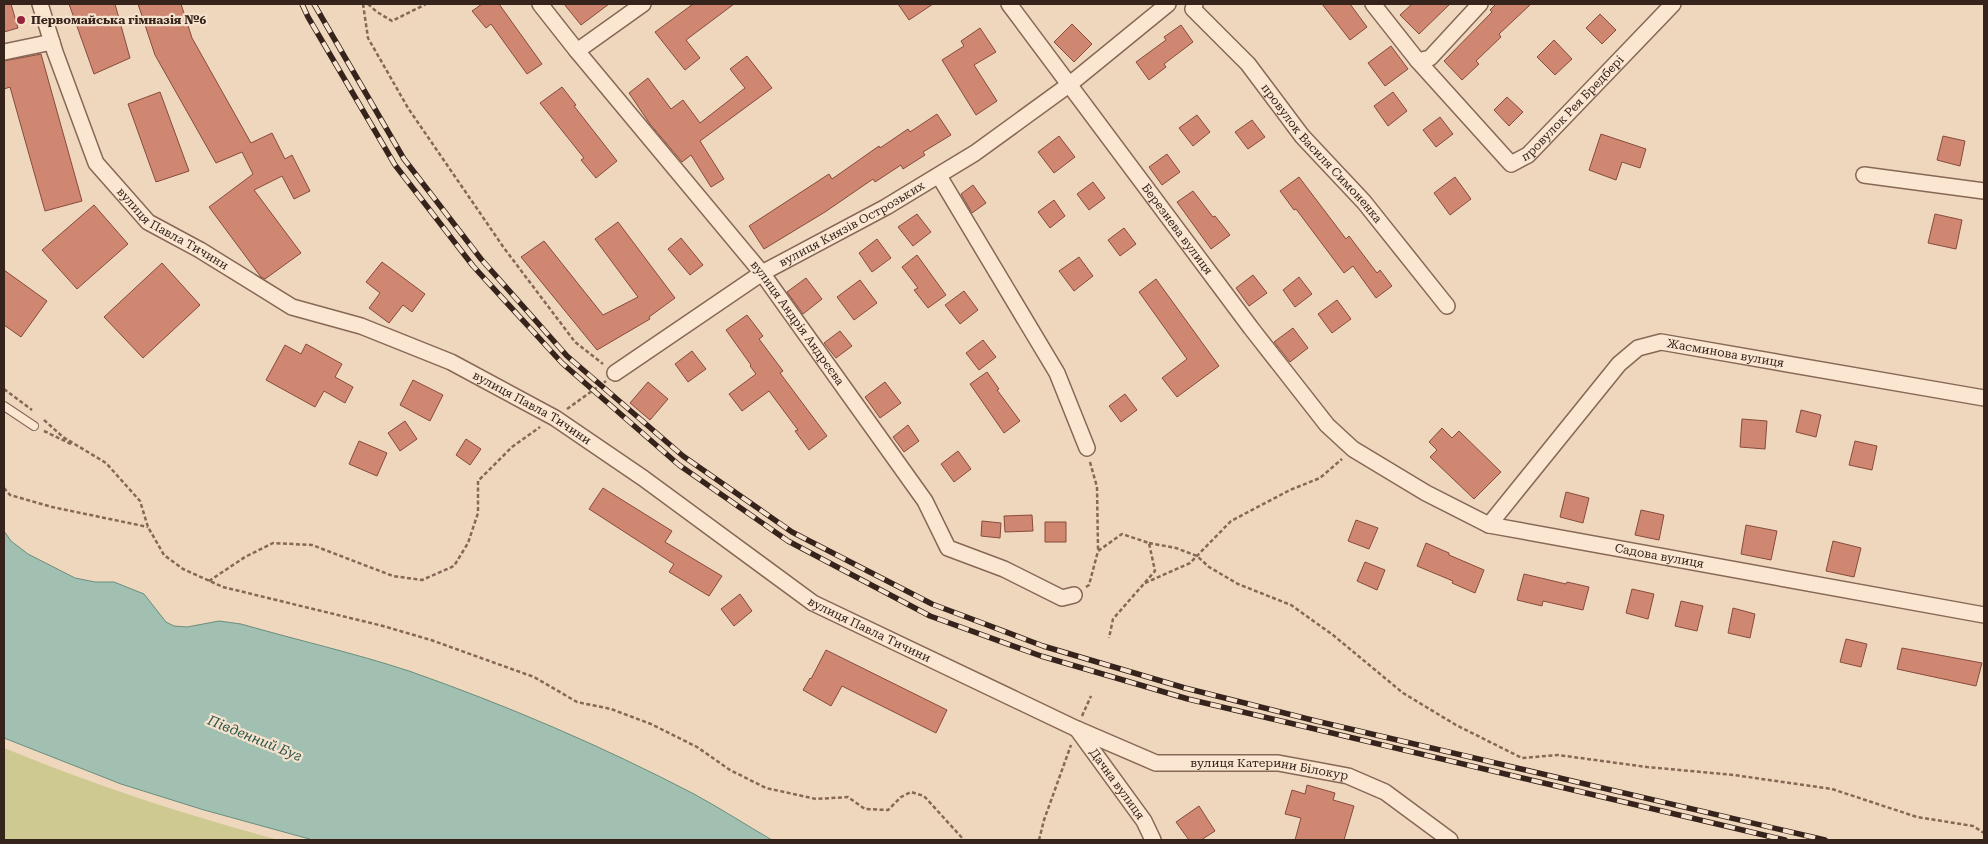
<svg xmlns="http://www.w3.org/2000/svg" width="1988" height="844" viewBox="0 0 1988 844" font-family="'Roboto Serif',serif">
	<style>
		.green { fill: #cdc991 }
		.water { fill: #a1c0b1; stroke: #698e7d }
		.building { fill: #cf8772; stroke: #874b3b }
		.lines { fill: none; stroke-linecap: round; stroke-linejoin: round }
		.service-casing { stroke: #876756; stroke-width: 10 }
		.minor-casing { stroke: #876756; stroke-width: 18 }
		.path { stroke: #876756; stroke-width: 2.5; stroke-dasharray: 4 2.5; stroke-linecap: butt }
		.service { stroke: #fae6d1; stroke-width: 8 }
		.minor { stroke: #fae6d1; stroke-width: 15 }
		.rail-casing { stroke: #36231b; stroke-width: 5.5 }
		.rail { stroke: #f6e2cd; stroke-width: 4; stroke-dasharray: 11; stroke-linecap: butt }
		.poi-dot { fill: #98243b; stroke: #f6e2cd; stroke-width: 2 }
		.labels { text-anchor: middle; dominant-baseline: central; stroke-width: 4.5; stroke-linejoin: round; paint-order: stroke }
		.poi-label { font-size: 12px; font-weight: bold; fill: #36231b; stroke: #f6e2cd; text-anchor: start }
		.street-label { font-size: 12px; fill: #36231b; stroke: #f6e2cd }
		.water-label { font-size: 14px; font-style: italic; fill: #2a574b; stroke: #f6e2cd }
	</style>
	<rect width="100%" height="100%" fill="#efd7bd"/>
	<!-- green -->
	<path class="green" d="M4,748C94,785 185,815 279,840H4Z"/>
	<!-- water -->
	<path class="water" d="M4,531L11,541L28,554L75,578L95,582H114L144,594L166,622L174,626L187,627L219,621L241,624C297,640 354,653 409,671C506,705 602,746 694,794C720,808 746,825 772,840H313L204,810L121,784L4,738Z"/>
	<!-- building -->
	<path class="building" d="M4,4H11L18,28L4,32Z
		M69,4H115L130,58L94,74Z
		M138,4H181L192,38L251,143L272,133L285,159L292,155L310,191L294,199L282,176L254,190L301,253L265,279L261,277L209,207L253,174L242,152L216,163L155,55Z
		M482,4H499L542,64L527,74L491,24L486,28L472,11Z
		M564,4H609L581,25Z
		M693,4H734L686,40L700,58L685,70L655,32Z
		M898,4H933L909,20Z
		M1322,4H1350L1367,27L1350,40Z
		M1412,4H1450L1419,34L1400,15Z
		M1496,4H1531L1499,34L1501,37L1476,61L1479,64L1462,80L1444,61L1492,12L1490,10Z
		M1600,14L1616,30L1602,44L1586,28Z
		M1072,24L1092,44L1074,62L1054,42Z
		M1181,25L1193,42L1164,64L1166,67L1149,80L1136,62L1166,40L1164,37Z
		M980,28L996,52L974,65L997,101L976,115L942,60L964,46L961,41Z
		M1554,40L1572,59L1555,75L1537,57Z
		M1391,46L1408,69L1385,86L1368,63Z
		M41,54L82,201L45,211L10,87L4,89V61Z
		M747,56L772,88L700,141L724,179L711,187L691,155L682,162L650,124L629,93L648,78L671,109L683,100L700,123L745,88L730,69Z
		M562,87L576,105L574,106L617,161L596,178L581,160L584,158L540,103Z
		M160,92L189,171L156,182L128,104Z
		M1393,92L1407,111L1388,126L1374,106Z
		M1507,97L1523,112L1509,126L1494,110Z
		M937,114L951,135L923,152L925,155L903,169L901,165L875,182L873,179L825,212L764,249L749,226L829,174L832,179L879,146L880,148L908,129L910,132Z
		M1197,115L1210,132L1193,146L1179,128Z
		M1440,117L1453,134L1436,147L1423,130Z
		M1252,120L1265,137L1248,149L1235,132Z
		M1601,134L1646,149L1640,168L1622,162L1616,180L1589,170Z
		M1059,136L1075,157L1054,173L1038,152Z
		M1943,136L1965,141L1960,166L1937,160Z
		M1167,154L1180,172L1162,185L1149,167Z
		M1299,177L1346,239L1349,236L1377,273L1380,270L1392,286L1376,298L1353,266L1344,273L1296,209L1294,210L1280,191Z
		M1455,177L1471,199L1450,215L1434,193Z
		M1093,182L1105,198L1089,210L1077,194Z
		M973,185L986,203L972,213L961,194Z
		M1193,191L1213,217L1215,216L1230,235L1211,249L1177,202Z
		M1054,200L1065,216L1050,228L1038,212Z
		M94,205L128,244L77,289L42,250Z
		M917,214L931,232L913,246L898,227Z
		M1935,214L1962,220L1956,249L1928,243Z
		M618,222L675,298L649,317L650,319L597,350L521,257L544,241L603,315L638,297L595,239Z
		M1124,228L1136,244L1120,256L1108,240Z
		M681,238L703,265L690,275L668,249Z
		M877,239L891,258L872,272L859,253Z
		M917,255L946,295L928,308L914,290L918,288L902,267Z
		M1079,257L1093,276L1074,291L1059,271Z
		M382,262L425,294L412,312L403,305L389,323L369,308L380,293L366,282Z
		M162,263L200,305L143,358L104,317Z
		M4,270L47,301L21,337L4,325Z
		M1253,275L1267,293L1249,306L1236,288Z
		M1299,277L1312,294L1295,307L1283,290Z
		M806,278L822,299L803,314L787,292Z
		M1156,279L1219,366L1177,397L1162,378L1187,359L1139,292Z
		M860,280L877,303L854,320L837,297Z
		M964,291L978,310L960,324L945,305Z
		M1337,300L1351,319L1332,333L1318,314Z
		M747,315L763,336L759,339L783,371L780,373L827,436L809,450L795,431L798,430L769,391L742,411L729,394L756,374L750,366L751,365L726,330Z
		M1293,328L1308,348L1290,362L1274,342Z
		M840,331L852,346L836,358L824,343Z
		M983,340L996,357L979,370L966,353Z
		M306,344L342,364L335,377L353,387L345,403L324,391L315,407L266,380L285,345L301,354Z
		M692,351L706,369L688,382L675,364Z
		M987,372L999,389L997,390L1020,421L1004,433L970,384Z
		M413,380L443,395L430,421L400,405Z
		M648,382L668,399L650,420L630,403Z
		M885,382L901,403L880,418L865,397Z
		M1125,394L1137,410L1121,422L1109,406Z
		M1801,410L1821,415L1816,437L1796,432Z
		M1742,419L1767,421L1765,449L1740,447Z
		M405,421L417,439L400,451L388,433Z
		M908,425L919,441L904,452L893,437Z
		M1442,428L1452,438L1459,431L1501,472L1474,499L1430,457L1437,450L1429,442Z
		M466,439L481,449L470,465L456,455Z
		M359,441L387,453L377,476L349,464Z
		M1855,441L1877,446L1872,470L1849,465Z
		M958,451L971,469L954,482L941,464Z
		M603,488L672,531L665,542L722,576L709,596L669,572L674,564L589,509Z
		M1566,492L1589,498L1583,523L1560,517Z
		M1641,510L1664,515L1659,540L1635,535Z
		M1032,515L1033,531L1005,532L1004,516Z
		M1356,520L1378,528L1369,549L1348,541Z
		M982,521L1001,523L1000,538L981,536Z
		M1045,522H1066V542H1045Z
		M1746,525L1777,531L1771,560L1741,554Z
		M1833,541L1861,548L1854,577L1826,571Z
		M1426,543L1449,553V555L1484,570L1475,593L1452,583L1453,581L1417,566Z
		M1365,562L1385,570L1377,590L1357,581Z
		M1524,574L1566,584L1567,582L1589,587L1583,610L1543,601L1542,606L1517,600Z
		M1632,589L1654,594L1648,619L1626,613Z
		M740,594L752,611L734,626L721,609Z
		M1681,601L1703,606L1697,631L1675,626Z
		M1733,608L1755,614L1750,638L1728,633Z
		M1846,639L1867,644L1861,667L1840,662Z
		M1902,648L1982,663L1976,686L1897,669Z
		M826,650L947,710L936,733L842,686L831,706L803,690L810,678L811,679Z
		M1307,785L1335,793L1333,800L1354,806L1344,840H1295L1301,818L1285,814L1292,790L1305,794Z
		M1199,806L1215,831L1201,840H1189L1176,822Z"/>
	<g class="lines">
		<!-- service casing -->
		<g class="service-casing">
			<path id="service" d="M4,406L34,426"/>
		</g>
		<!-- minor casing -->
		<g class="minor-casing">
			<g id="minor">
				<path id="s1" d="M40,4L55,52L96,163L148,222L200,250L292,307L361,326L451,362L555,418L643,478L813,603L1077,729L1156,763H1278L1348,776L1385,792L1450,840"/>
				<path id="s2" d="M540,4L577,51L762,273L925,501L948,548L1004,569L1062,598L1074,595"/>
				<path id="s3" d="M1009,4L1251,328L1327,425L1353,449L1426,493L1489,525L1984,615"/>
				<path id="s4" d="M1195,4L1193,9L1248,64L1302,136L1364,202L1447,306"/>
				<path id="s5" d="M1373,4L1418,61L1511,164L1528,155L1673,4"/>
				<path d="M577,51L643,4"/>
				<path d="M4,52L52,42"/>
				<path d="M1418,61L1430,58L1480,4"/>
				<path d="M1864,175L1984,191"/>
				<path d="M939,176L1057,373L1087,448"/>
				<path id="s6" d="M615,373L762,273L886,207L975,153L1070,84L1168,4"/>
				<path id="s7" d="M1489,525L1619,364L1638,348L1661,342L1984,398"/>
				<path id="s8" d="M1077,729L1144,821L1153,840"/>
			</g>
		</g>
		<!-- path -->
		<path class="path" d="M363,4L368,38L408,108L504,248L575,342L603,364
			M368,4L377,12L392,21L426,4
			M4,389L32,410
			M567,409L606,381
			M44,420L63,437L106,463L140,501L148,527L164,555L183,569L223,587L383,626L431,640L534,677L577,702L611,709L651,724L697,747L730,770L766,788L816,799L848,797L865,809L888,810L901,797L911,792L924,796L964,840
			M44,431L73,445
			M1090,462L1097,487L1098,550
			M4,488L10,495L52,507L148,527
			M1149,543L1176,548L1197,556L1209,567L1238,584L1291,605L1333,635L1403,693L1456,725L1522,758L1558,755L1647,767L1734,775L1832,789L1917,817L1973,826L1984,833
			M209,581L245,557L273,543L312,545L393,576L422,580L454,566L468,543L478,513V481L512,447L540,427
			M1145,583L1190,563L1231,521L1290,490L1320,478L1342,459
			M1086,587L1089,585L1098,551L1122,534L1149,543L1155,571L1113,619L1109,638
			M1082,716L1091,696
			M1039,840L1044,820L1071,745"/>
		<!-- service -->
		<use href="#service" class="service"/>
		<!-- minor -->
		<use href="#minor" class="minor"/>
		<!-- rail casing -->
		<g class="rail-casing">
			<path id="rail" d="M302,4L308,17L395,165L473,266L562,363L679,465L788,541L930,616L1041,656L1188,699L1785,840
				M314,4L404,159L481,259L567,356L683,456L792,532L932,604L1043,646L1185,688L1316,721L1825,840"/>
		</g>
		<!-- rail -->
		<use href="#rail" class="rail"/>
	</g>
	<!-- markers -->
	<circle class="poi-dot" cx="21" cy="20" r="5"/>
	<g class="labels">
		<!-- poi labels -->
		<g class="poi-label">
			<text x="31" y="20">Первомайська гімназія №6</text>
		</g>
		<!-- street labels -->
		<g class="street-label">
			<text stroke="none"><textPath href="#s5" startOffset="295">провулок Рея Бредбері</textPath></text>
			<text stroke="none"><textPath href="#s4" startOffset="199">провулок Василя Симоненка</textPath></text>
			<text stroke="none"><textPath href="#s6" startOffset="280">вулиця Князів Острозьких</textPath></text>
			<text stroke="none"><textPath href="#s1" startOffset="271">вулиця Павла Тичини</textPath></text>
			<text stroke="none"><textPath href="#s3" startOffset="281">Березнева вулиця</textPath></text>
			<text stroke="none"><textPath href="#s2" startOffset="410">вулиця Андрія Андрєєва</textPath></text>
			<text stroke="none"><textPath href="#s7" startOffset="321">Жасминова вулиця</textPath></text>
			<text stroke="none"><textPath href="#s1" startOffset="676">вулиця Павла Тичини</textPath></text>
			<text stroke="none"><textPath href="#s3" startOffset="892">Садова вулиця</textPath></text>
			<text stroke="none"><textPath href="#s1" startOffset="1081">вулиця Павла Тичини</textPath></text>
			<text stroke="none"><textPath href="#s1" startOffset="1511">вулиця Катерини Білокур</textPath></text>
			<text stroke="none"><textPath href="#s8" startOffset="68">Дачна вулиця</textPath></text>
		</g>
		<!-- water labels -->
		<g class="water-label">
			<text transform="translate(255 738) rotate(22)">Південний Буг</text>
		</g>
	</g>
	<!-- border -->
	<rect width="1988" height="844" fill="none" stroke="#36231b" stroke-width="10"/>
</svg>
